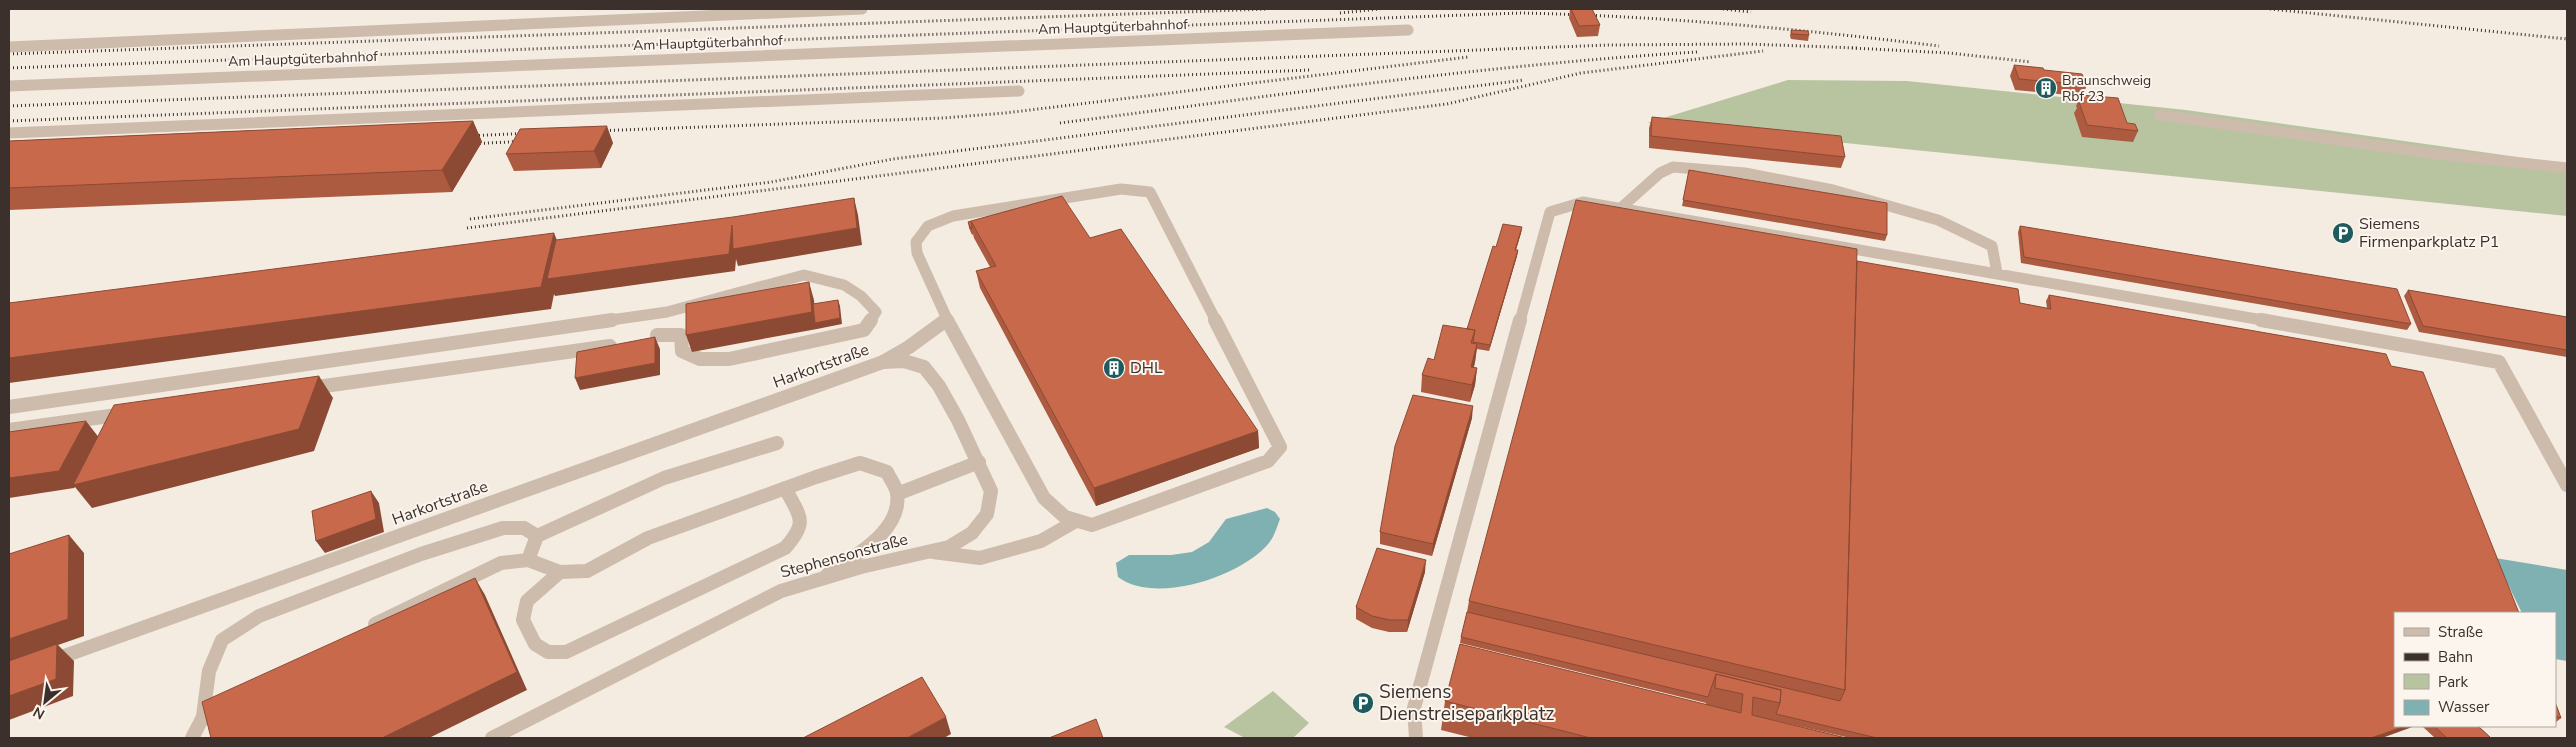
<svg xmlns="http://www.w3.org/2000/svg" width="2576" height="747" viewBox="0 0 2576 747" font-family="'Nunito Sans',sans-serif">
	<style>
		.green { fill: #b8c4a0 }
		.water { fill: #7fb0b2 }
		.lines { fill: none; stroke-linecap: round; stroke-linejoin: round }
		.service-far1 { stroke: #cdbbac; stroke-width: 11 }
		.service { stroke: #cdbbac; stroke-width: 14 }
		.minor { stroke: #cdbbac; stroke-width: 14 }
		.rail { stroke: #3b302b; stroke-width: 3; stroke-dasharray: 1 3; stroke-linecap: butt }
		.wall { fill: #ac5a40 }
		.shaded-wall { fill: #8c4a34 }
		.building { fill: #c8694b; stroke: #8c4a34 }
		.labels { text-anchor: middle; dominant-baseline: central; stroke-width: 4; stroke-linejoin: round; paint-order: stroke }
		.far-street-label { font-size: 14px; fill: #3b302b; stroke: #fbf5ee }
		.far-poi-label { font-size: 14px; fill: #3b302b; stroke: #fbf5ee; text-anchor: start }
		.poi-label { font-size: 16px; fill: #3b302b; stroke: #fbf5ee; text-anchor: start }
		.street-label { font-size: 16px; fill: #3b302b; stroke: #fbf5ee }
		.near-poi-label { font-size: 19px; fill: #3b302b; stroke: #fbf5ee; text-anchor: start }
	</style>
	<rect width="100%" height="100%" fill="#f4ebe1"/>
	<!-- green -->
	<path class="green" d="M1788,80L1907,81L2186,110L2567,164V216L1647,123Z
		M1273,691L1309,723L1293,738H1245L1224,727Z"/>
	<!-- water -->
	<path class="water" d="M1267,508L1275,512L1280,519C1277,527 1274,537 1269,543C1241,577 1155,605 1118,577L1116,563L1129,555H1171L1192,552L1209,542L1226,519Z
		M2495,558L2567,570V661L2555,659V613H2522Z"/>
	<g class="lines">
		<!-- service-far1 -->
		<path class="service-far1" d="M9,47L862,9
			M9,86L1408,30
			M2160,115L2437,154L2567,168
			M9,133L1019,91
			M1622,207L1660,173L1673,167L1745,173L1833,190L1938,220L1992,246L1997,273
			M604,321L667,312L804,275L844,285L861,296L876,312L870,321
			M944,321L947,319
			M948,321L917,253L916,242L928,226L953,216L1121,189L1150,192L1216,321
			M1520,321L1550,212L1583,202L2268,321"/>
		<!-- service -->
		<path class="service" d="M947,320L1044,498L1065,517L1092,525L1268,461L1280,447L1215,320
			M2261,320L2499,362L2567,485
			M657,335H681L682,351L700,359H729L864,330L871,320
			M883,362L909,347L946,320
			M310,388L610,346
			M9,407L612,320
			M9,430L124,414
			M897,494L979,462
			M537,536L664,478L777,443
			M933,552L980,558L1041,541L1074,522
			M560,572L527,601L523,620L535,644L548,652H566L785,548C809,521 800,517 785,488
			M375,624L501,563L528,560L560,572L587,571L648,538L816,477L860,463L887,472C890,479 896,486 897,493C903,531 853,557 827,575
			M203,716L209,671L222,640L259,616L421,554L503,528H524L537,536L528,560
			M192,738L202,719L219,706
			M1416,738L1414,708L1520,320"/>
		<!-- minor -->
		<path class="minor" d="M53,660L883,362L904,361L924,367L939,386L958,420L991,491L987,514L972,533L949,547L861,567L781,591L492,738"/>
		<!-- rail -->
		<path class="rail" d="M1723,9L1751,12
			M2270,9L2567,39
			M1340,13L1380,9
			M1852,48L1949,53L2031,62
			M9,54L1268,9
			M9,68L1521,13C1661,16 1800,29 1939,46
			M9,106L1609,45L1747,44L1858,48
			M9,121L1311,70
			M1060,123C1272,96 1484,65 1697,52
			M594,131L943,118L1005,113L1468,57
			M467,136L532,133
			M468,144L528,141
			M470,219L771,182L893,159L1524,80
			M467,228L1447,104L1581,73L1763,51"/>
	</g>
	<!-- wall -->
	<path class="wall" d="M1570,9H1592L1600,25L1598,36L1577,37L1569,18Z
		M1791,30L1809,35L1808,41L1791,39L1790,36Z
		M2014,65L2044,70L2087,85L2083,95L2127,123L2138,131L2133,142L2082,137L2074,113L2077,108L2076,106L2080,96L2015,90L2010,76Z
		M1652,117L1845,157L1841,168L1649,148V128Z
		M473,121L482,142L452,192L9,210V141Z
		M613,143L601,168L514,171L506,154Z
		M1689,170L1887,235L1885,241L1682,206Z
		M968,222L1090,238L1258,431L1259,448L1096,506L980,288L976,271L990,267L974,238L973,234L972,235L969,228Z
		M2020,226L2411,324L2407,330L2021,263L2018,232Z
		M1522,227L1521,233L1516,250H1518L1517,256L1489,351L1477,349L1475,362L1474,367L1477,368L1475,385L1470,402L1421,392L1422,375L1434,360L1467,329L1496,247Z
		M1857,261L2020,303L2047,308L2046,301L2049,295L2382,738H1850L1773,720V721L1846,738H1473L1441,730L1445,701L1706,704V703L1460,643L1461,637L1467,612L1469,601Z
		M2408,290L2567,317V357L2419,332L2404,296Z
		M1472,418L1432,556L1380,544V532Z
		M1425,572L1407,632H1389L1372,628L1356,619V607Z
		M2555,702L2561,718L2555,723Z
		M2422,726H2478L2491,738H2435Z"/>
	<!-- shaded-wall -->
	<path class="shaded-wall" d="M473,121L482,142L452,192L442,170Z
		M607,126L613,143L601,168L594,151Z
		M854,198L858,215L862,245L738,266L736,259L735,271L555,296L554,294L551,309L9,383V358L554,233L563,255L732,225Z
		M1522,227L1521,233L1514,256L1515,250Z
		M1518,250L1517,256L1489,351L1490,345Z
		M809,282L814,300L816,323L838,300L840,306L842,324L817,329L816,326L817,329L692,352L686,335Z
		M655,337L660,349V375L580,390L575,378Z
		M1477,344L1475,362L1469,384L1471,367Z
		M1477,368L1475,385L1470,402L1472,385Z
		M319,376L333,398L314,451L92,508L75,487L74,488L9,498V478L86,421L100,439Z
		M1473,406L1472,418L1432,556L1433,544Z
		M1258,431L1259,448L1096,506L1094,488Z
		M371,491L379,503L384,532L325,553L316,541Z
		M69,535L84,553V636L58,645L74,661L73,696L9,720V639Z
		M1426,560L1425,572L1407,632L1408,620Z
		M475,578L485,595L527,690L429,738H382Z
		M946,717L951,734L944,738H907Z
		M2405,726H2415L2382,738H2371Z"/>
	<!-- building -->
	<path class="building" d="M1571,9H1592L1600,25L1579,26Z
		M1791,30L1808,31L1809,35L1792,34Z
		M2014,65L2043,68L2044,70L2082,74L2087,85L2019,79Z
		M2081,95L2118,98L2127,123L2135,124L2138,131L2087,125L2079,102L2084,103Z
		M1652,117L1841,136L1845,157L1651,136Z
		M473,121L442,170L9,188V141Z
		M607,126L594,151L506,154L520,129Z
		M1689,170L1887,203V235L1683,200Z
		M1062,196L1090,238L1121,229L1258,431L1094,488L976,271L996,266L971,221Z
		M854,198L857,228L733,249L732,225L729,254L547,279L556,240L733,217Z
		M1576,200L1857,249L1845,690L1469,601Z
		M971,221L972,228L971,229L968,222Z
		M1503,224L1522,227L1515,250H1518L1490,345L1473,342L1475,330L1467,329L1493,246L1496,247Z
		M2020,226L2397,289L2411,324L2024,257Z
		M554,233L541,287L9,358V303Z
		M1857,261L2018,289L2020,303L2051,309L2049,295L2386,354L2391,366L2423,372L2519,613H2395V726H2405L2371,738H1877L1776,714L1780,703L1781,690L1716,674L1708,697L1461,637L1467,612L1840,701L1845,690Z
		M809,282L812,312L686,335V304Z
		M2408,290L2567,317V350L2423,326Z
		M838,300L840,318L815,323L813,304Z
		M1443,325L1475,330L1471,343L1477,344L1471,367L1477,368L1472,385L1422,375L1428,358L1434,360Z
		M655,337V363L575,378L577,352Z
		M319,376L299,429L73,485L114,405Z
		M1413,395L1473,406L1433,544L1380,532L1395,446Z
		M86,421L59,471L9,478V432Z
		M371,491L376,519L316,541L312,511Z
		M69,535L68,619L9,639V554Z
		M1377,548L1426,560L1408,620H1390L1372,616L1356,607Z
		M475,578L517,672L382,738H211L202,702Z
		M57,644L56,679L9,696V661Z
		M1460,644L1741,713L1743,694L1715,688L1716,674L1781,690L1780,703L1753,697L1752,715L1846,738H1591L1445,701Z
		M922,677L946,717L907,738H803Z
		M2555,702L2561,718L2555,716Z
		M1096,719L1103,738H1049Z
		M2434,726H2478L2491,738H2447Z"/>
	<!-- icons -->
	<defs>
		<g id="building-disc" transform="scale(1.125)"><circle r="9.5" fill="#1f5a5e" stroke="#fbf5ee"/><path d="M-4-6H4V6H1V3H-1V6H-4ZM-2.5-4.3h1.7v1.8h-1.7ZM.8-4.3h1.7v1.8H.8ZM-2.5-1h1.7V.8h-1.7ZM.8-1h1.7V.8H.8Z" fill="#fff"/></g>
		<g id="parking-disc" transform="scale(1.125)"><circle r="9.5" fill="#1f5a5e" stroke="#fbf5ee"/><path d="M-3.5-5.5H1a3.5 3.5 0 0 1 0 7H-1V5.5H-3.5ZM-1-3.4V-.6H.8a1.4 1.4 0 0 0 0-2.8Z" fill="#fff"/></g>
	</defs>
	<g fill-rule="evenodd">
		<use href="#building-disc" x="2046" y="88"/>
		<use href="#parking-disc" x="2343" y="233"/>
		<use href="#building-disc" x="1114" y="368"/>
		<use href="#parking-disc" x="1363" y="703"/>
	</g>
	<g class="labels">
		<!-- far-street labels -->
		<g class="far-street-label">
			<text transform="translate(1113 27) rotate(-2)">Am Hauptgüterbahnhof</text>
			<text transform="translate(708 43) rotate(-2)">Am Hauptgüterbahnhof</text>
			<text transform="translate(303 59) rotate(-2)">Am Hauptgüterbahnhof</text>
		</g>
		<!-- far-poi labels -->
		<g class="far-poi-label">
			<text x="2062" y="80">Braunschweig<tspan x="2062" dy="16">Rbf 23</tspan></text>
		</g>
		<!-- poi labels -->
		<g class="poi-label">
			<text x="2359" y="224">Siemens<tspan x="2359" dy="18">Firmenparkplatz P1</tspan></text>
			<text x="1130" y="368">DHL</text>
		</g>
		<!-- street labels -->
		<g class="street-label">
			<text transform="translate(821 366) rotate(-20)">Harkortstraße</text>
			<text transform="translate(440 503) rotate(-20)">Harkortstraße</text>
			<text transform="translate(844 556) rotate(-15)">Stephensonstraße</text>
		</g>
		<!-- near-poi labels -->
		<g class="near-poi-label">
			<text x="1379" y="692">Siemens<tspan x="1379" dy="22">Dienstreiseparkplatz</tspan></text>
		</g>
	</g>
	<!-- border -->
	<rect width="2576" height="747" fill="none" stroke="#3b302b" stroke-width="20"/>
	<!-- legend -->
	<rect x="2394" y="612" width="162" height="115" fill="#fbf5ee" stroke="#aea6a0"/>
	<rect x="2404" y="628" width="25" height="8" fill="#cdbbac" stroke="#aea6a0"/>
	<text x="2438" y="637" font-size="15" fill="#3b302b">Straße</text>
	<rect x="2404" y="653" width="25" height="8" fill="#3b302b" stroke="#aea6a0"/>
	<text x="2438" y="662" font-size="15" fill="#3b302b">Bahn</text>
	<rect x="2404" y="674" width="25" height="15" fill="#b8c4a0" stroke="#aea6a0"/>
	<text x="2438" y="687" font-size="15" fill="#3b302b">Park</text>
	<rect x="2404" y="700" width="25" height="15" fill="#7fb0b2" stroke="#aea6a0"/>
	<text x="2438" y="712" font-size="15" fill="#3b302b">Wasser</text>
	<!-- north arrow -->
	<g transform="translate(45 702) rotate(209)" stroke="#fbf5ee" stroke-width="4" paint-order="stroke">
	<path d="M0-4L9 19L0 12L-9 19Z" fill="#3b302b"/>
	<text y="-8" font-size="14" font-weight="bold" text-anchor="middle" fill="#3b302b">N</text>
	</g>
</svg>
